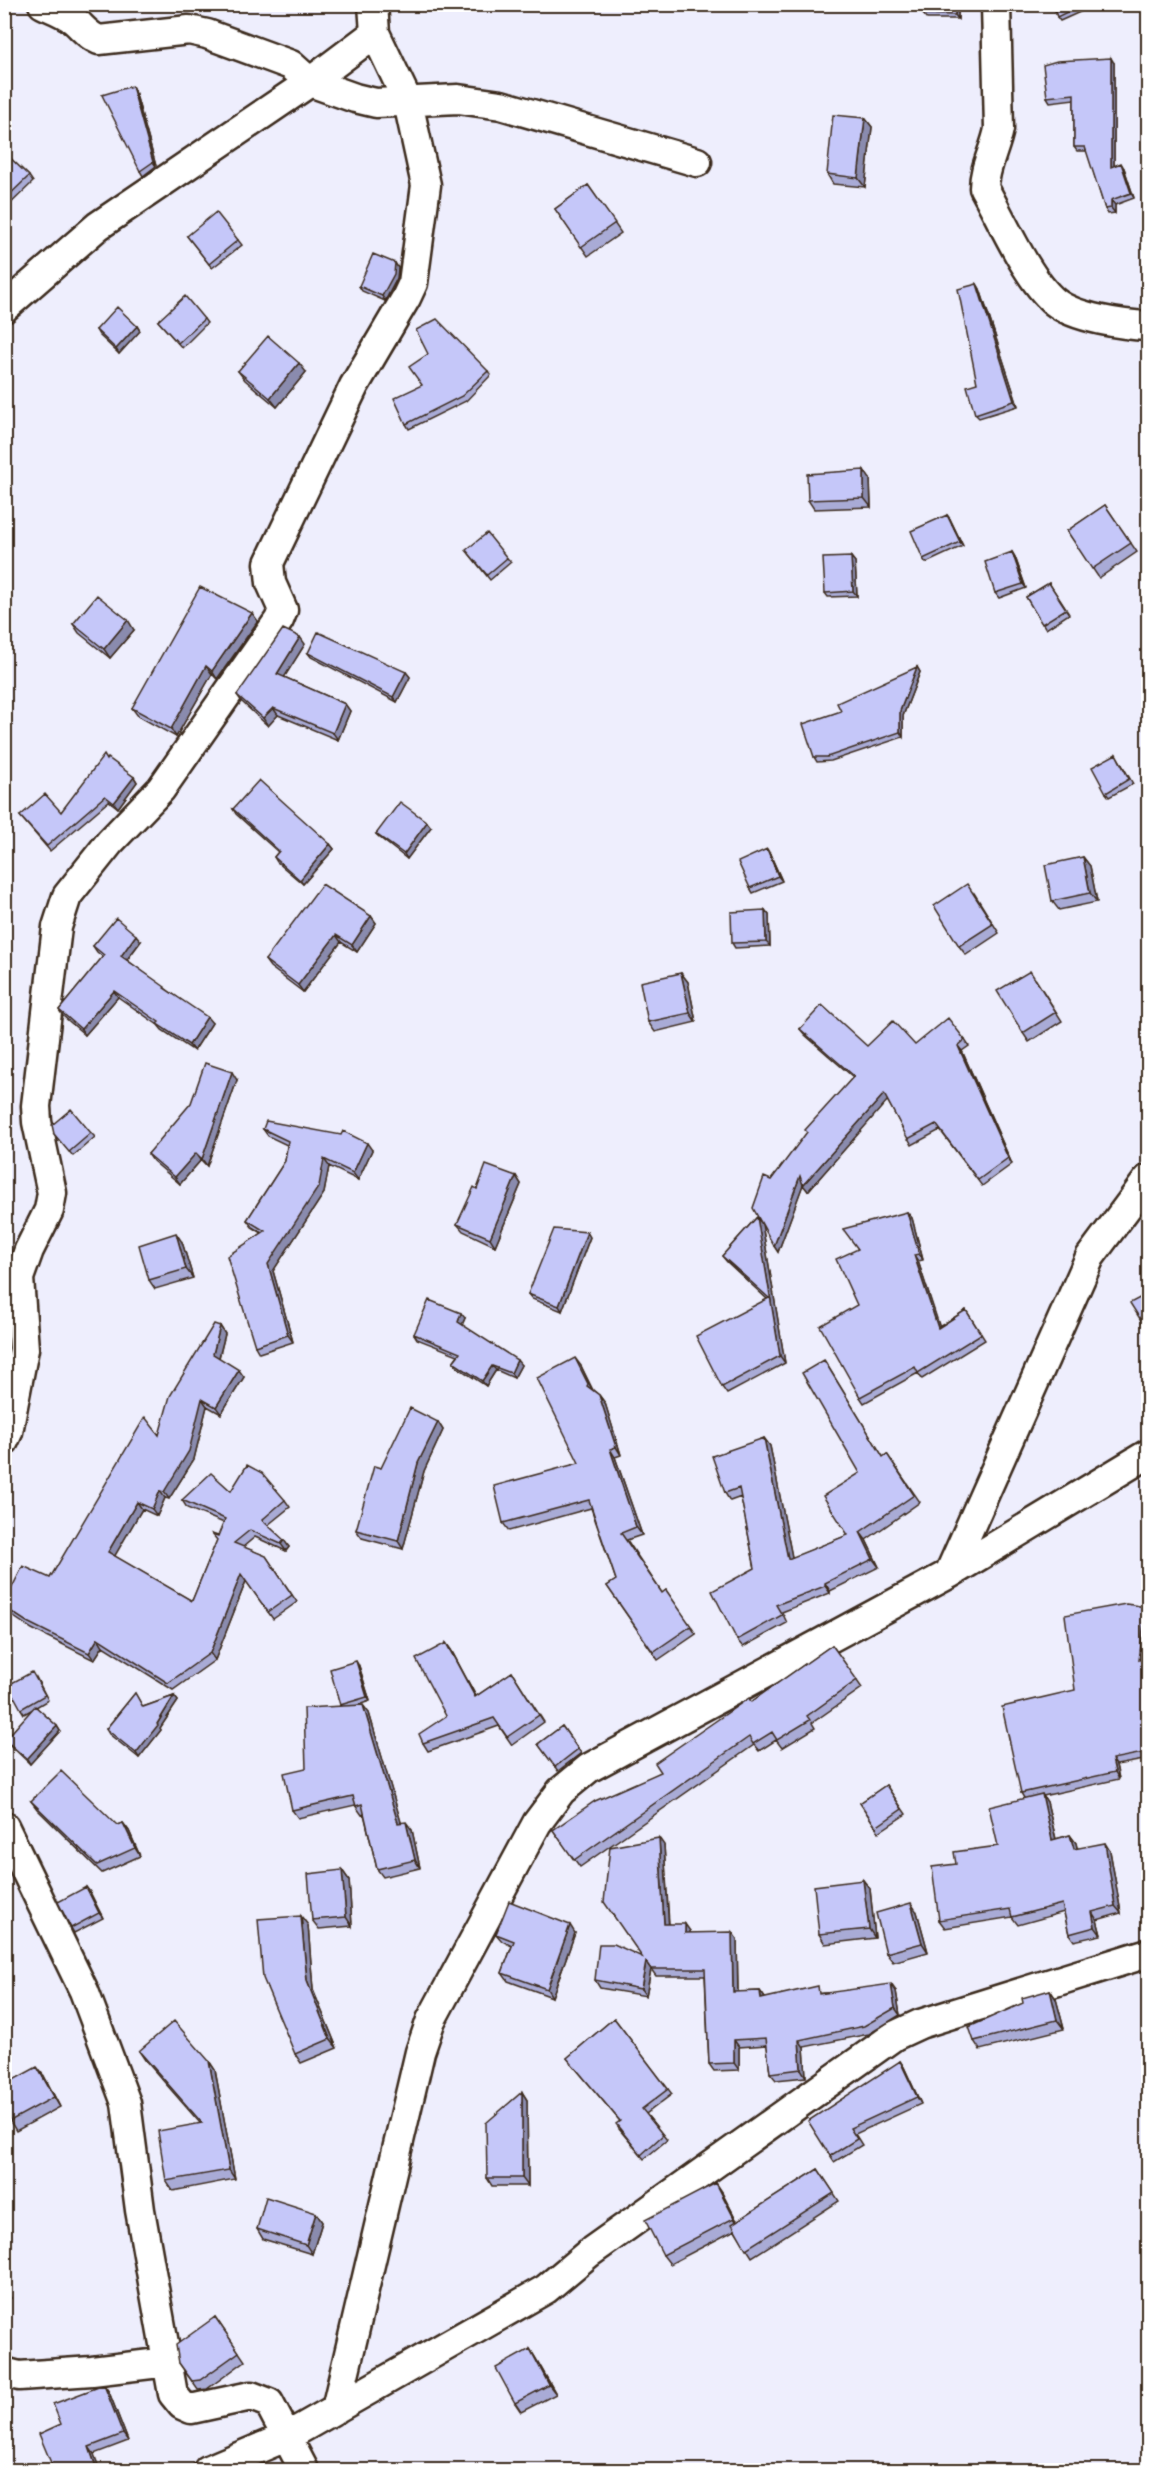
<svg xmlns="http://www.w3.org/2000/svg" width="1153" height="2475" viewBox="0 0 1153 2475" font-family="'Shantell Sans',sans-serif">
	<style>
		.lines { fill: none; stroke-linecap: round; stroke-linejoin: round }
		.minor-casing { stroke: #3b2a1e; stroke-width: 33 }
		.minor { stroke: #fff; stroke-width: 28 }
		.wall { fill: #a9abd6; stroke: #3b2a1e; stroke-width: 1.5 }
		.shaded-wall { fill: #8a8bae; stroke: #3b2a1e; stroke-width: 1.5 }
		.building { fill: #c5c7f9; stroke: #3b2a1e; stroke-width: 1.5 }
	</style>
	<rect width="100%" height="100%" fill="#eeeefd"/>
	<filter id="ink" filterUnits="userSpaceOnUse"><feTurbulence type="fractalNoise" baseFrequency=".0167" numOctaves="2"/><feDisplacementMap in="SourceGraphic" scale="12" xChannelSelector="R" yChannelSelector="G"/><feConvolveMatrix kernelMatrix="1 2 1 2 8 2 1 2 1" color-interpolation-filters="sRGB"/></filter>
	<g filter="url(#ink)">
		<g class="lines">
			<!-- minor casing -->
			<g class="minor-casing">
				<path id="minor" d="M43,4C54,9 66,13 75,21C84,29 87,35 99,40L189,30L207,34L291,65L310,82L355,98L376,103L458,99L501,105L697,162
					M996,4L999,129C995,150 984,167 984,188C1002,220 1027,279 1055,302C1075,318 1124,325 1148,326
					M4,308L98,226L310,82L375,33
					M4,1441L8,1432L24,1349L19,1278L29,1250L49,1210L52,1193L37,1122L36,1106L57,927L67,896L110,842L161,789L279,620L283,610L271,583L269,563L354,386L406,298L413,283L426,185L408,102L375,33L373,4
					M949,1574L1148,1454
					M4,1826L84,1991L126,2103L140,2210L173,2394L182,2405L191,2409L251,2396L269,2403L304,2470
					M4,2372L19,2376L92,2371L168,2362
					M336,2409L420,2052L431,2020L537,1823L561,1791L589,1768L949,1574L1090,1257L1148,1179
					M208,2470L288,2436L546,2289L589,2253L894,2036L920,2024L1148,1953"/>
			</g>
			<!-- minor -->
			<use href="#minor" class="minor"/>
		</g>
		<!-- wall -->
		<path class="wall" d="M445,4H465L451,13Z
			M923,4H958V19H927L923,14Z
			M1053,4H1090L1091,7L1060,21L1057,17Z
			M1114,63V166L1124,168L1134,198L1115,205V213L1108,214L1105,209L1087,151H1077L1074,147V99L1050,102L1047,97Z
			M135,91L156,166L143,176L140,171Z
			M865,118L872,127L865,187L833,184L827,174Z
			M4,152L29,176L33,182L4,210Z
			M588,185L621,233L588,256L555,209Z
			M187,236L238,240L242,245L212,268Z
			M395,263L398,268L397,278L385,301L362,291L359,286Z
			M977,284L980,289L1018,406L979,418L975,414L977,383Z
			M204,319L207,323L182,348L158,321Z
			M137,326L140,331L119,354L99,335L96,330Z
			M238,371L306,372L277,407L245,380Z
			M488,371L491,375L466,401L409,429L406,424Z
			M870,479L871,507L814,509L808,500Z
			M1105,505L1137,552L1099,578L1067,531Z
			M947,515L950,519L963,546L926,563L923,559Z
			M1012,552L1015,557L1026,588L999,598L995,593Z
			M470,555L507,558L511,562L490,580Z
			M851,557L855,562L857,596L828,597L825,593Z
			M1049,583L1069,614L1046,629L1026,597Z
			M258,621L217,679L212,674L176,737L138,716L132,708Z
			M73,624L134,630L110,658L79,633Z
			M305,644L284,677L345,704L350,711L338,740L278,715L268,726L242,702L237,695Z
			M308,653L406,672L410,677L397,702L311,657Z
			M917,667L920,672L903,716V737L831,761L817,762L814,757L841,711Z
			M1116,754L1133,784L1109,797L1106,793Z
			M107,760L134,777L137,782L118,808L109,801L50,851L20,816L61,812Z
			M233,809L330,844L334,849L303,884L277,862L274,857L278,852L236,814Z
			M431,827L407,859L380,838L376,834Z
			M770,854L782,881L753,893L750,888Z
			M1083,857L1090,866L1097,902L1059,910L1052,901Z
			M974,893L999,933L966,955L959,946Z
			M765,910L769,915L770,946L735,948L732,943Z
			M371,916L376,923L357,952L341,942L303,992L270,967L265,960Z
			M141,941L127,960L212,1023L194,1051L162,1030L158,1025L118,997L85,1035L63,1016L59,1010L103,957L97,952L93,946Z
			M681,973L688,982L696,1022L655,1032L648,1022Z
			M1036,980L1062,1021L1029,1042L1023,1033Z
			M800,1029L867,1046L915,1045L965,1040L969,1046L962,1051L1012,1164L982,1186L940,1130L912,1145L887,1100L808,1191L803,1184L778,1252L774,1246L771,1180L853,1077L805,1035Z
			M237,1080L207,1166L201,1160L180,1184L153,1161L148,1154Z
			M263,1129L372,1150L358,1180L329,1166L324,1193L273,1271L293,1342L259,1353L255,1346L262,1233L252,1227L247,1220L285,1161L287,1145L268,1136Z
			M91,1133L95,1137L73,1156L54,1134Z
			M516,1176L521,1184L495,1246L463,1231L457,1224L477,1189Z
			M907,1212L912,1218L923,1260L918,1261L939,1327L966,1310L985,1340L922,1379L918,1373L864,1403L860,1397L857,1305V1249Z
			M757,1217L762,1224L785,1363L727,1394L722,1387L767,1299L727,1262L722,1256Z
			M590,1237L562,1311L532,1299L528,1294Z
			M182,1242L193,1278L155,1289L149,1280Z
			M465,1318L462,1325L521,1365L514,1378L496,1370L486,1386L457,1367L453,1362L458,1355L417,1339L414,1334Z
			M220,1326L225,1334L219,1358L244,1377L221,1414L207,1406L194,1459L169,1499L165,1498L157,1516L142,1509L114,1556L192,1601L224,1523L187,1508L182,1500L231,1491L285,1500L290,1507L268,1525L289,1547L286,1551L255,1537L243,1547L266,1556L297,1602L273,1619L246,1581L215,1660L173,1690L103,1646L94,1660L32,1629L8,1613L4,1608V1603L50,1578L159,1435Z
			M824,1360L883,1457L887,1454L920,1502L866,1540L879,1567L830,1591V1593L782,1612L787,1623L743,1647L737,1640L755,1568L741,1497L730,1501L725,1493L764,1438L770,1446L792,1558L848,1535L860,1473Z
			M581,1366L593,1390L599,1395L605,1403L621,1455L615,1457L642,1535L627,1540L662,1593L666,1590L696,1634L658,1660L607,1586L616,1580L591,1508L509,1531L503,1523L579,1463Z
			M438,1422L443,1430L424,1471L403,1549L362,1538L356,1530L381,1468Z
			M1146,1607L1149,1610V1631L1144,1657L1149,1656V1759L1116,1765L1119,1779L1043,1796L1047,1802L1056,1839L1070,1835L1076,1843L1077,1848L1110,1851L1121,1913L1097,1920L1101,1935L1074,1941L1069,1934L1064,1912L1018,1925L1012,1917L945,1928L939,1920L956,1864L998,1846L1024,1798L1021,1793L1075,1690Z
			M446,1643L451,1650L476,1696L512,1672L544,1722L512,1745L499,1726L428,1751L423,1743L446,1716Z
			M832,1645L862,1688L812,1723L815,1728L782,1748L776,1740L759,1751L754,1745L580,1867L553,1830L661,1772L751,1702Z
			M359,1666L370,1701L358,1705L369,1713L401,1823L412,1830L420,1868L383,1877L377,1869L364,1814L362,1815L355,1805L298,1818L292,1810Z
			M36,1677L48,1700L36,1707L57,1726L60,1731L30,1764L9,1744L5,1740L33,1709L24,1714L21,1709Z
			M135,1693L143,1707L174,1696L178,1701L160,1728L161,1730L139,1758L109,1734L106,1729Z
			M562,1726L581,1753L558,1771L538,1744Z
			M886,1785L906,1814L879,1832L860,1803Z
			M31,1801L117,1825L123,1823L129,1831L140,1856L102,1873L37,1809Z
			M664,1845L669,1924L690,1931V1933L737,1939L738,1992L760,1991L765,1998L823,1993L896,1991L900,2015L869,2034L804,2047L806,2077L776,2080L770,2073L767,2045L739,2047V2070L714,2071L709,2064L705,1976H656L651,1969L646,1996L600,1988L595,1980L642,1957Z
			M342,1870L349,1880L352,1926L319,1929L312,1920Z
			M863,1880L870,1889L875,1938L825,1944L819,1934Z
			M86,1887L103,1918L74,1933L71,1928Z
			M917,1912L928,1952L893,1962L886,1953Z
			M308,1925L313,1990L337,2048L301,2063L295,2054Z
			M575,1933L552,1997L508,1981L502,1973L512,1946L502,1941L496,1934Z
			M1050,1990L1056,1999L1064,2029L980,2050L974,2041Z
			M614,2018L672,2094L646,2114L667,2140L644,2159L619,2129L620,2121L567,2058Z
			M139,2051L209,2061L215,2070L235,2179L173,2191L166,2181L200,2123L145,2060Z
			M900,2061L904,2067L921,2104L855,2134L862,2145L834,2162L830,2156Z
			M44,2076L60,2107L16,2131L10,2121Z
			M522,2092L527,2100L528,2186H492L487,2178Z
			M818,2169L839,2201L752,2257L735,2230L670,2264L663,2255L716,2183L722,2192L737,2221Z
			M316,2213L322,2222L312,2254L263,2239L257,2229Z
			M4,2288L11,2298L4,2303Z
			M215,2317L245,2361L207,2389L198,2390L179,2363Z
			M530,2349L536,2359L556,2394L521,2412L515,2403Z
			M104,2385L109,2392L128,2441L94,2454L61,2424Z"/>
		<!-- shaded-wall -->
		<path class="shaded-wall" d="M955,4H958V19L955,15Z
			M1111,58L1114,63V171L1111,167Z
			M132,86L135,91L156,166L153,162Z
			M865,118L872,127L865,187L858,178Z
			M1121,163L1124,168L1134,198L1131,193Z
			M1111,200L1115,205V213L1111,208Z
			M395,263L398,268L397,278L385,301L382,296Z
			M977,284L980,289L1018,406L1014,401Z
			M137,326L140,331L119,354L116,349Z
			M299,363L306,372L277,407L270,398Z
			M864,470L870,479L871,507L864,498Z
			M947,515L950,519L963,546L960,542Z
			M1012,552L1015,557L1026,588L1023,584Z
			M851,557L855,562L857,596L853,591Z
			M252,613L258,621L217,679L212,671Z
			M128,620L134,630L110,658L104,649Z
			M300,637L305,644L282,681L277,674Z
			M206,666L212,674L176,737L171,729Z
			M917,667L920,672L903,716V737L900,732V711Z
			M406,672L410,677L397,702L393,697Z
			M345,704L350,711L338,740L333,733Z
			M273,708L278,715L268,726L263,718Z
			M134,777L137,782L118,808L114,803Z
			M427,822L431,827L407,859L404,854Z
			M330,844L334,849L303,884L300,880Z
			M767,849L770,854L782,881L778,876Z
			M1083,857L1090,866L1097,902L1090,893Z
			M765,910L769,915L770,946L766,942Z
			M371,916L376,923L357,952L352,945Z
			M136,935L141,941L125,962L121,956Z
			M336,935L341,942L303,992L298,985Z
			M681,973L688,982L696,1022L690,1013Z
			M114,991L118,997L85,1035L81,1029Z
			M207,1017L212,1023L194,1051L189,1045Z
			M958,1046L962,1051L1012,1164L1008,1158Z
			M232,1072L237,1080L207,1166L202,1159Z
			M884,1094L888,1100L808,1191L803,1185Z
			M367,1143L372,1150L358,1180L353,1173Z
			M196,1153L201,1160L180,1184L175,1177Z
			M324,1159L329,1166L324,1193L273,1271L293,1342L288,1335L268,1264Z
			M516,1176L521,1184L495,1246L490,1238Z
			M800,1176L804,1182L778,1252L774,1246Z
			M907,1212L912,1218L923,1260L919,1254Z
			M757,1217L762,1224L785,1363L780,1356Z
			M587,1232L590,1237L562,1311L559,1306Z
			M176,1233L182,1242L193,1278L186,1269Z
			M914,1255L918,1261L942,1334L938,1328Z
			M461,1313L465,1318L461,1327L458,1322Z
			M220,1326L225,1334L218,1361L213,1354Z
			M575,1358L581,1366L593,1392L587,1386Z
			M517,1360L521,1365L514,1378L511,1373Z
			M492,1366L496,1370L486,1386L482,1381Z
			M239,1370L244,1377L221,1414L216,1407Z
			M599,1395L605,1403L621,1455L616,1447Z
			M202,1399L207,1406L194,1459L169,1499L164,1492Z
			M438,1422L443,1430L424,1471L403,1549L398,1541L418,1463Z
			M764,1438L770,1446L794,1567L788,1559Z
			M610,1449L615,1457L642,1535L636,1527Z
			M160,1491L165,1498L157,1516L152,1509Z
			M137,1502L142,1509L113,1559L108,1552Z
			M860,1532L866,1540L879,1567L873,1559Z
			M284,1540L289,1547L286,1551L281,1544Z
			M241,1574L246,1581L215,1660L210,1653Z
			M825,1583L830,1591V1593L825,1586Z
			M1146,1607L1149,1610V1631L1143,1666L1139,1660Z
			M98,1638L103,1646L94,1660L89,1653Z
			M446,1643L451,1650L480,1704L475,1697Z
			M356,1661L359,1666L370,1701L367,1697Z
			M174,1696L178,1701L160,1728L161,1730L139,1758L136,1753L157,1724Z
			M363,1705L369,1713L404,1832L398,1823Z
			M57,1726L60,1731L30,1764L27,1759Z
			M1112,1759L1116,1765L1119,1779L1115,1772Z
			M1042,1794L1047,1802L1058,1848L1052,1840Z
			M406,1822L412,1830L420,1868L415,1860Z
			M123,1823L129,1831L140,1856L135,1848Z
			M1070,1835L1076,1843L1079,1857L1074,1849Z
			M659,1838L664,1845L669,1931L664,1924Z
			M1105,1843L1110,1851L1121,1913L1115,1906Z
			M342,1870L349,1880L352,1926L346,1917Z
			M863,1880L870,1889L875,1938L869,1929Z
			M86,1887L90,1892L103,1918L99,1913Z
			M911,1903L917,1912L928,1952L922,1943Z
			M1092,1912L1097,1920L1101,1935L1095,1927Z
			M301,1916L308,1925L313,1990L337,2048L330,2039L307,1981Z
			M685,1924L690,1931V1940L685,1933Z
			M570,1925L575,1933L552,1997L547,1989Z
			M732,1932L737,1939L738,1999L733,1992Z
			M646,1962L651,1969L646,1996L641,1989Z
			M891,1984L896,1991L900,2015L895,2008Z
			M1050,1990L1056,1999L1064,2029L1057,2020Z
			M760,1991L765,1998L761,1999Z
			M734,2040L739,2047V2070L734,2063Z
			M799,2040L804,2047L806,2077L801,2069Z
			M209,2061L215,2070L235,2179L229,2170Z
			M900,2061L904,2067L921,2104L917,2097Z
			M37,2067L44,2076L60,2107L54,2097Z
			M522,2092L527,2100L528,2186L522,2178Z
			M716,2183L722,2192L740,2227L734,2218Z
			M316,2213L322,2222L312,2254L306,2245Z
			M530,2349L536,2359L556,2394L549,2385Z
			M104,2385L109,2392L128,2441L123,2434Z
			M89,2447L94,2454L100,2470H97Z"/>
		<!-- building -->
		<path class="building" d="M445,4H454L447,8Z
			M923,4H955V15L923,14Z
			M1053,4H1083L1057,17Z
			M1111,58V167L1121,163L1131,193L1111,200V208L1105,209L1085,147H1074V94L1047,97L1043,65L1057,61Z
			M132,86L153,162L140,171L102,95Z
			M833,115L865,118L858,178L827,174Z
			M4,152L29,176L4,200Z
			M588,185L615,223L581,247L555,209Z
			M216,212L238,240L209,264L187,236Z
			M373,254L395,263L394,274L382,296L359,286Z
			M977,284L1014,401L975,414L967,386L977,383L958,289Z
			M185,296L204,319L178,343L158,321Z
			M117,307L137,326L116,349L96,330Z
			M437,319L488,371L462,396L406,424L394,398L422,385L409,367L428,354L416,330Z
			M268,336L299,363L270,398L238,371Z
			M864,470V498L808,500L807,474Z
			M1105,505L1131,543L1092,569L1067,531Z
			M947,515L960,542L923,559L911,531Z
			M487,533L507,558L487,575L466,550Z
			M1012,552L1023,584L995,593L985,562Z
			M851,557L853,591L825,593L823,558Z
			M1049,583L1066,609L1042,624L1026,597Z
			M200,587L252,613L212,671L206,666L171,729L132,708Z
			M97,595L128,620L104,649L73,624Z
			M283,629L300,637L277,674L345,704L333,733L273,708L263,718L237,695Z
			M318,632L406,672L393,697L308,653Z
			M917,667L900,711V732L827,757H814L803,724L841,711L837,703Z
			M1116,754L1129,779L1106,793L1092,767Z
			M104,755L107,760L108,758L134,777L114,803L105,796L47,846L20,816L45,794L61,812Z
			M259,780L330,844L300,880L274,857L279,851L233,809Z
			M400,802L427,822L404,854L376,834Z
			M767,849L778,876L750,888L738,862Z
			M1083,857L1090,893L1052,901L1045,865Z
			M322,884L371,916L352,945L336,935L298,985L265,960Z
			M967,884L993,924L959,946L934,906Z
			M765,910L766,942L732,943L731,912Z
			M116,918L136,935L121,956L165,987L164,988L207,1017L189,1045L157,1024L159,1022L114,991L81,1029L59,1010L104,955L93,946Z
			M1030,971L1056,1012L1023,1033L997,991Z
			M681,973L690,1013L648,1022L640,982Z
			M822,1005L867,1046L893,1021L915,1045L948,1018L965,1040L958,1046L1008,1158L978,1180L936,1124L908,1139L884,1094L803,1185L800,1176L774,1246L753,1208L764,1177L771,1180L807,1132L805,1130L854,1076L800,1029Z
			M205,1063L232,1072L202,1159L196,1153L175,1177L148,1154L191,1103Z
			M71,1109L91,1133L69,1152L54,1134L52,1125Z
			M266,1121L341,1135L343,1131L367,1143L353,1173L324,1159L319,1186L268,1264L288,1335L255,1346L227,1256L265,1231L247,1220L285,1161L288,1141L263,1129Z
			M486,1165L516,1176L490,1238L457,1224L474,1187L477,1189Z
			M907,1212L919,1254L914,1255L938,1328L966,1310L981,1334L918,1373L915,1367L860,1397L820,1326L857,1305L836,1259L858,1249L843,1229Z
			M757,1217L780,1356L722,1387L696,1336L769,1298L722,1256Z
			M554,1229L587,1232L559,1306L528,1294Z
			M176,1233L186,1269L149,1280L139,1245Z
			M1149,1293V1333L1130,1303Z
			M429,1300L461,1313L458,1322L517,1360L511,1373L492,1366L482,1381L453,1362L460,1353L414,1334Z
			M214,1324L220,1326L213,1354L239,1370L216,1407L202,1399L189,1451L164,1492L160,1491L152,1509L137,1502L108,1552L192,1601L217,1540L212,1534L218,1536L225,1519L182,1500L211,1473L231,1491L247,1465L262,1473L285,1500L262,1520L284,1540L281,1544L250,1530L234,1543L266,1556L292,1595L268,1612L241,1574L210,1653L168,1683L98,1638L89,1653L27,1622L4,1607V1603L23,1566L50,1578L145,1417L159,1435L170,1396Z
			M575,1358L588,1384L587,1386L599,1395L616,1447L610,1449L636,1527L621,1533L662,1593L666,1590L691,1626L653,1652L607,1586L616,1580L589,1500L503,1523L494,1486L579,1463L537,1378Z
			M824,1360L883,1457L887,1454L914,1495L860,1532L873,1559L825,1583V1586L776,1605L782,1615L737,1640L712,1591L755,1568L739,1488L725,1493L712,1456L764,1438L788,1559L848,1535L823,1496L860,1473L802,1373Z
			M410,1408L438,1422L418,1463L398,1541L356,1530L374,1466L381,1468Z
			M1126,1604L1146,1607L1139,1660L1149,1656V1752L1112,1759L1115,1772L1021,1793L1002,1707L1075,1690L1065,1615Z
			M446,1643L475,1697L512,1672L539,1715L507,1737L494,1718L423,1743L419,1734L446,1716L416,1659Z
			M832,1645L857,1680L807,1716L810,1720L777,1740L772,1732L753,1744L749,1737L574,1860L553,1830L595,1801L661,1772L655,1763L749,1698L751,1702Z
			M356,1661L367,1697L340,1705L330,1669Z
			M32,1672L45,1695L21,1709L8,1685Z
			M135,1693L143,1707L174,1696L157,1724L158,1725L136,1753L106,1729Z
			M363,1705L398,1823L406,1822L415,1860L377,1869L362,1804L356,1806L353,1796L292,1810L284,1773L306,1768L304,1708Z
			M35,1706L57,1726L27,1759L5,1740Z
			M562,1726L578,1749L555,1767L538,1744Z
			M61,1771L117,1825L123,1823L135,1848L97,1865L31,1801Z
			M886,1785L902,1809L876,1827L860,1803Z
			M1042,1794L1052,1840L1070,1835L1074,1849L1105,1843L1115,1906L1092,1912L1095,1927L1069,1934L1062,1904L1012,1917L1010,1909L939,1920L932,1867L956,1864L954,1852L998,1846L989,1807Z
			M659,1838L664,1924H685V1933L732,1932L733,1992L760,1991L761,1999L818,1986L819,1994L891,1984L895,2008L864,2026L799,2040L801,2069L770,2073L766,2038L734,2040V2063L709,2064L705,1969H651L646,1962L641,1989L595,1980L599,1944H614L642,1957L604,1902L610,1847Z
			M342,1870L346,1917L312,1920L308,1874Z
			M863,1880L869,1929L819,1934L814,1886Z
			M86,1887L99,1913L71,1928L58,1902Z
			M509,1901L570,1925L547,1989L502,1973L514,1941L496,1934Z
			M911,1903L922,1943L886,1953L876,1913Z
			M301,1916L307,1981L330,2039L295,2054L263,1978L258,1919Z
			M1050,1990L1057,2020L974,2041L969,2027L1023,2003L1022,1998Z
			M614,2018L668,2089L642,2109L663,2135L641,2155L616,2124L620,2121L567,2058Z
			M174,2021L209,2061L229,2170L166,2181L158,2131L202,2123L139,2051Z
			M900,2061L917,2097L850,2128L857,2139L830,2156L808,2121Z
			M37,2067L54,2097L10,2121L4,2111V2085Z
			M522,2092V2178H487L486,2123Z
			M818,2169L834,2193L746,2249L732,2224Z
			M716,2183L734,2218L663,2255L645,2220Z
			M266,2197L316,2213L306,2245L257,2229Z
			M215,2317L239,2352L200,2380L192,2381L179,2363L176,2345Z
			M530,2349L549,2385L515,2403L496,2368Z
			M104,2385L123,2434L89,2447L97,2470H54L39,2434L61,2424L53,2404Z"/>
	</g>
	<!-- margin -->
	<rect width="1153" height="2475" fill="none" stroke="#fff" stroke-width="24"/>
	<rect x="12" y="12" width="1129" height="2451" fill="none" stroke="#3b2a1e" stroke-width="2" filter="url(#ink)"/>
</svg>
